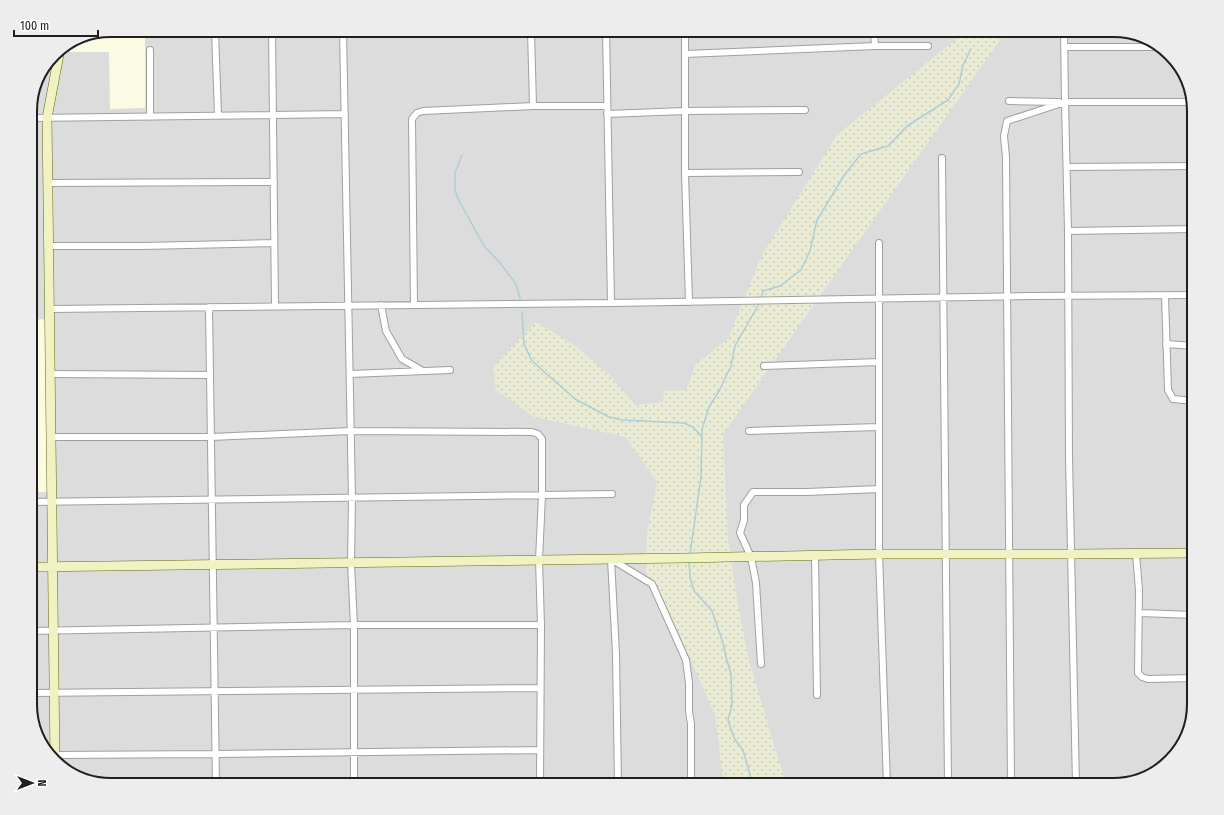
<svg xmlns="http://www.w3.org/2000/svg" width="1224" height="815" viewBox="0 0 1224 815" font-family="'Fira Sans Condensed',sans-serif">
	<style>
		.residential { fill: #dddcdc }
		.education { fill: #fbfbe3 }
		.farmland { fill: url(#farmland-dots) }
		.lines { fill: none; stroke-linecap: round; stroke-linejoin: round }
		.stream { stroke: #adced7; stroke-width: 1.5 }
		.street-casing { stroke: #a0a0a0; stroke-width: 8 }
		.secondary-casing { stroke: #626a12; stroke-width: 10 }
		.street { stroke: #fff; stroke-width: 6 }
		.secondary { stroke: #f0f2c1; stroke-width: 9 }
		.rim { fill: none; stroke: #1f1f1f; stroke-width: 2 }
	</style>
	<defs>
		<pattern id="farmland-dots" width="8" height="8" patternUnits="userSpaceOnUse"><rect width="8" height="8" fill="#eaebd4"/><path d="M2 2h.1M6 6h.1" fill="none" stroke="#c8c9b6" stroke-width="1.8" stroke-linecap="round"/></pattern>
	</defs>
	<rect width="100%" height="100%" fill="#efece7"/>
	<!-- residential -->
	<path class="residential" d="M111,30H1113L1158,44L1186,75L1194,111V704L1180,749L1153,774L1113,785H111L66,771L41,744L30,709V106L38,75L54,54L80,36Z"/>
	<!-- education -->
	<path class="education" d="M111,30H145V108L110,109L109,52H70L72,42L80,36Z
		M45,319L48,492H30V320Z"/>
	<!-- farmland -->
	<path class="farmland" d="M972,30H1007L723,434L728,540L737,599L748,656L773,742L787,785H725L723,779L715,715L679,633L646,573L647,533L657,482L626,437L534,417L496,390L493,367L536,322L573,344L611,376L635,405L663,402L664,391L686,390L696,364L728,339L762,255L837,135L964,33Z"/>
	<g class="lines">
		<!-- stream -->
		<path class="stream" d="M462,155L455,173V190L458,199L484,246L500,263L516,284L520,298
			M761,298L763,291L780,286L801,270L810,251L817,220L845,174L861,154L888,146L907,126L948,100L959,84L963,65L971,49
			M522,312L524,344L532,361L575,399L609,417L623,420L684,423L693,427L702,437
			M690,554L701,477L702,429L709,407L719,391L731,366L735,346L760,302
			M689,561L690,577L694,591L712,611L723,643L726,657L731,674L732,705L728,720L734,738L743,750L753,785"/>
		<!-- street casing -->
		<g class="street-casing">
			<path id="street" d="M215,30L218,115
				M272,30L275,306
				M343,30L352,498L351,563L354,625V785
				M531,30L533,106
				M606,30L611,303
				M685,30V173L689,302
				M874,30L875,46
				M1064,30L1065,102H1192
				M1064,47H1161
				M150,50V117
				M685,54L875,46H928
				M1009,101L1059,102
				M1065,102L1068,231L1069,457L1076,785
				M607,114L685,111L805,110
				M30,118L345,114
				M942,158L948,785
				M1067,167L1194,166
				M685,173L799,172
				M48,183L274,182
				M1068,231L1194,229
				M879,243V554L887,785
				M49,246H142L274,243
				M1165,296L1168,390L1173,399L1194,401
				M381,305L386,331L402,359L423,371
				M414,305L412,119L417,113L423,111L533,106H607
				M209,307L216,785
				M50,309L611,303L1031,296L1194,295
				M1166,344L1194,346
				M764,366L879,362
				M50,374L210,375
				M350,374L450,370
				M749,431L879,427
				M51,437H211L351,431L532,432L538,434L542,439V495L539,560L541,625L540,785
				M30,502L612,494
				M1136,554L1139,590L1138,673L1142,677L1148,679L1194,678
				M815,555L817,695
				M611,559L652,584L686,660L689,683V711L691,724V785
				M611,559L616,654L618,785
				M1140,613L1194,615
				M30,631L354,625H541
				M761,664L756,583L751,557L740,533L744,520V505L753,492H807L879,489
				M30,693L540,688
				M55,755L215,754L540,750
				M1011,785L1006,157L1004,136L1007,121L1065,102"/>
		</g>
		<!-- secondary casing -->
		<g class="secondary-casing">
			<path id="secondary" d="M30,567L685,558L879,554H1071L1194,553
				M55,760L47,118L60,49"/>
		</g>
		<!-- street -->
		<use href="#street" class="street"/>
		<!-- secondary -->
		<use href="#secondary" class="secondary"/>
	</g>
	<!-- crop -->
	<path d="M0 0H1224V815H0ZM111 37H1113A74 74 0 0 1 1187 111V704A74 74 0 0 1 1113 778H111A74 74 0 0 1 37 704V111A74 74 0 0 1 111 37Z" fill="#ededed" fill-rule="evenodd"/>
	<path class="rim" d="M111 37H1113A74 74 0 0 1 1187 111V704A74 74 0 0 1 1113 778H111A74 74 0 0 1 37 704V111A74 74 0 0 1 111 37Z"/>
	<!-- north arrow -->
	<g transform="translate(32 783) rotate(90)" stroke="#ffffff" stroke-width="3" paint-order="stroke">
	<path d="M0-3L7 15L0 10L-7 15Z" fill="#1f1f1f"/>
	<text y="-6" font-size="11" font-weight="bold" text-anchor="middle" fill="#1f1f1f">N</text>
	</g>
	<!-- scale -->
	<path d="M14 30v6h84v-6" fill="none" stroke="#1f1f1f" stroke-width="2"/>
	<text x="20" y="30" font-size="12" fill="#1f1f1f" stroke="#ffffff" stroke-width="3" paint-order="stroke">100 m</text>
</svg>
